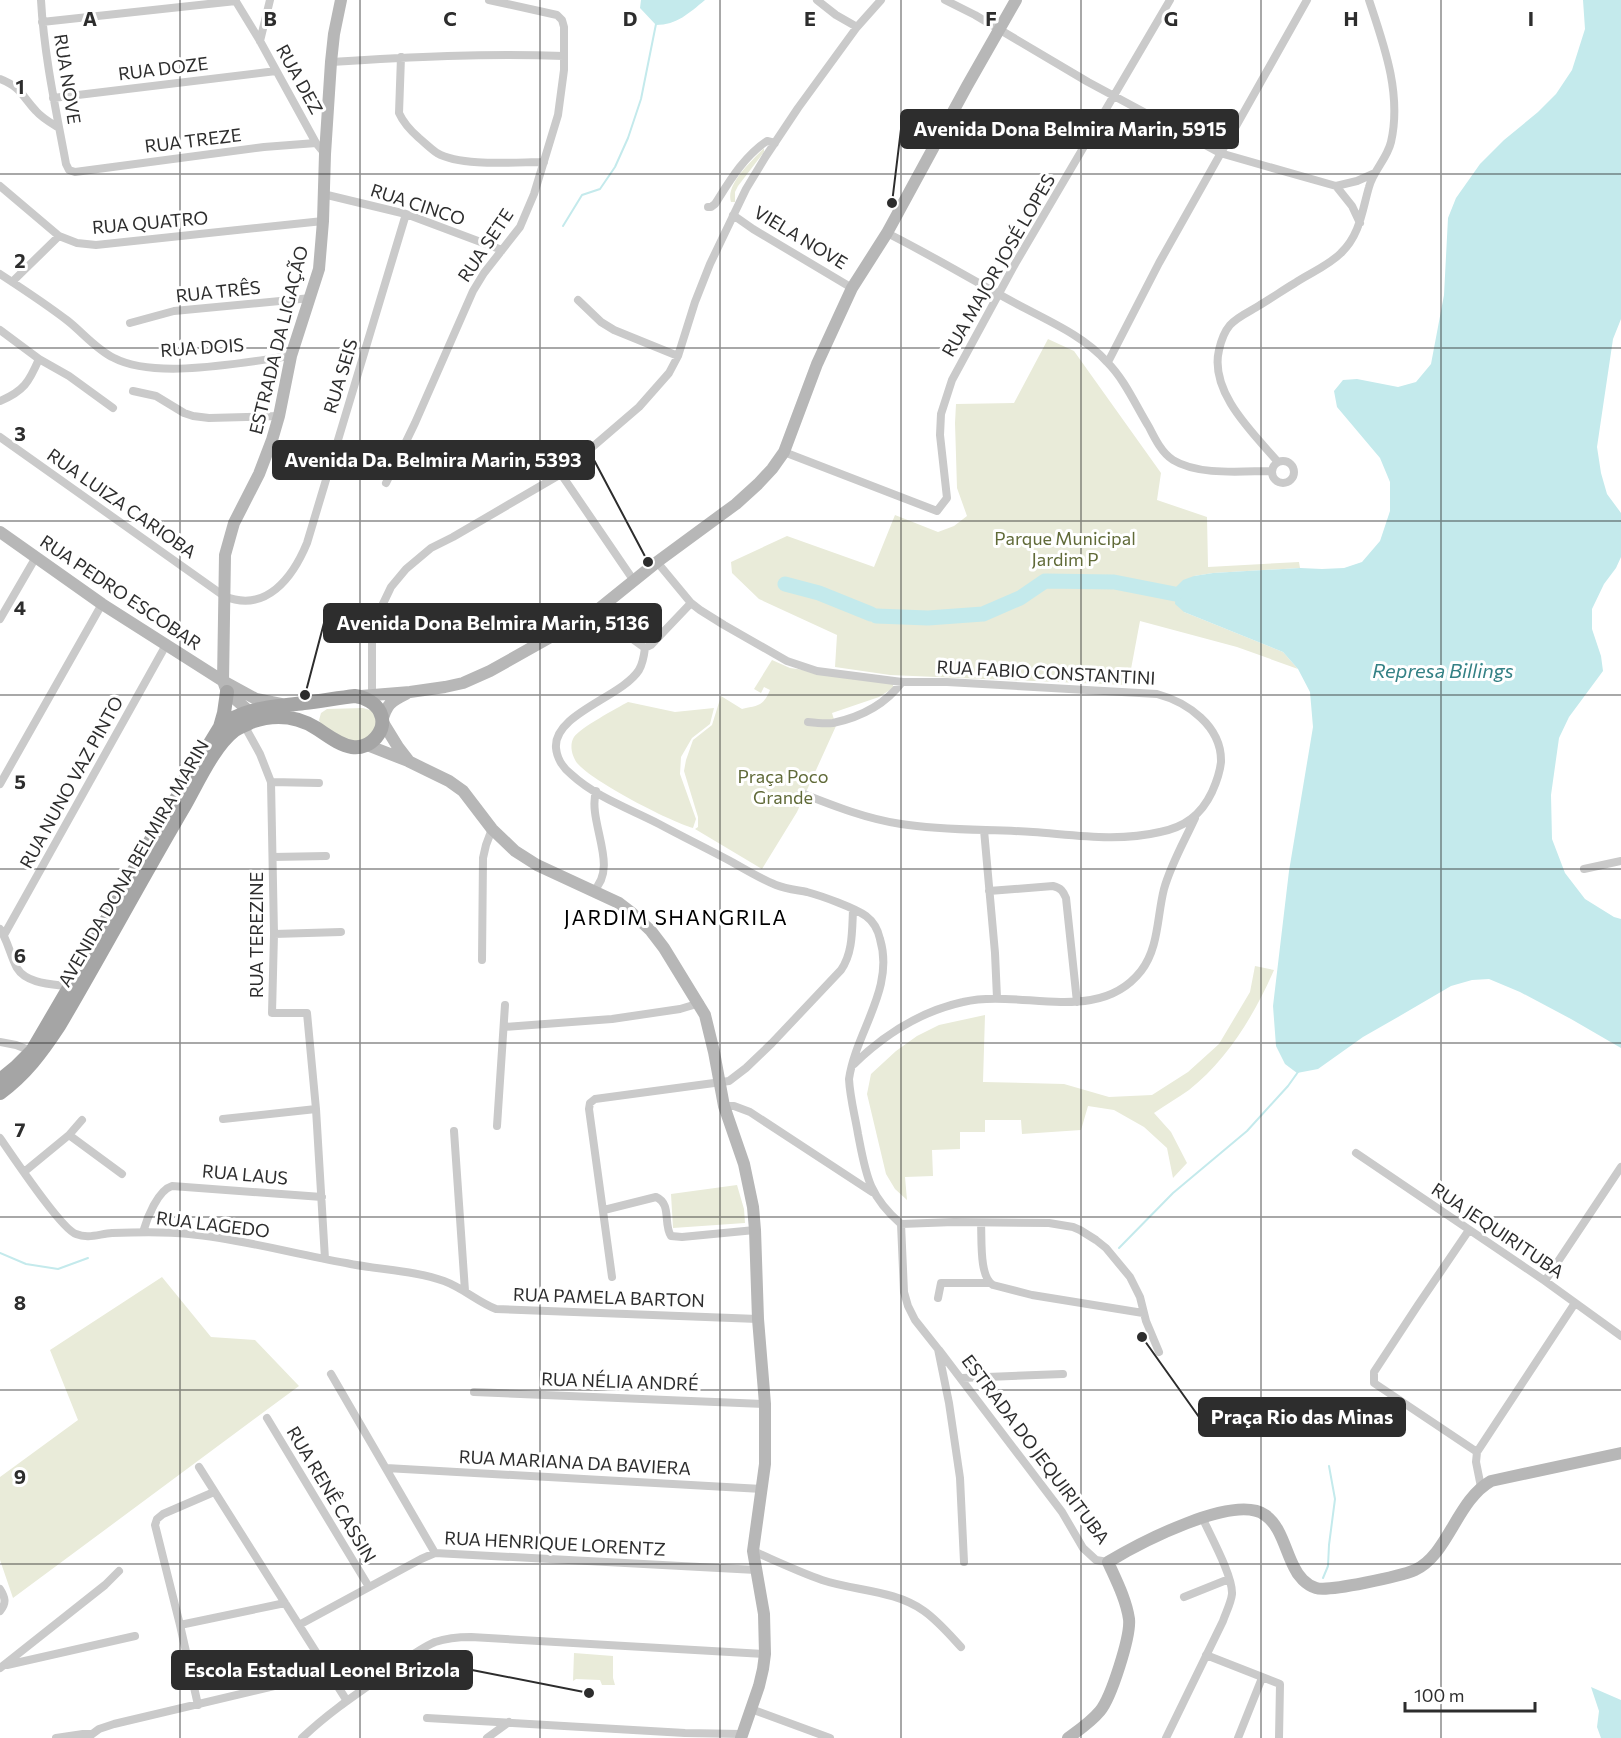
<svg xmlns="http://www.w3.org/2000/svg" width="1621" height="1738" viewBox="0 0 1621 1738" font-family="Commissioner,sans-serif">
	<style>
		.green { fill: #e9ebd9 }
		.water { fill: #c4eaec }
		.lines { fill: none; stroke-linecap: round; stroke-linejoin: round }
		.stream { stroke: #c4eaec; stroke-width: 2 }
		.river { stroke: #c4eaec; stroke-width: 15 }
		.street { stroke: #cacaca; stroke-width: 8 }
		.secondary { stroke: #b7b7b7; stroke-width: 12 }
		.primary { stroke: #a5a5a5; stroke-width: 14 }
		.grid { fill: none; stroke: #2d2d2d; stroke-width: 1.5; stroke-opacity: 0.55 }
		.labels { text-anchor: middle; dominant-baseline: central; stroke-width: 6; stroke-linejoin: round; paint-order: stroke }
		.street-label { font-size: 18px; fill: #2d2d2d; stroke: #fff }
		.park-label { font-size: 18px; fill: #606a38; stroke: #fff }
		.water-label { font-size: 20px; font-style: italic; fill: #348185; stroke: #fff }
		.quarter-label { font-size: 21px; letter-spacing: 1.5px; fill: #000; stroke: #fff }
		.grid-label { font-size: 20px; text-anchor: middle; font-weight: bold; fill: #2d2d2d; stroke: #fff; stroke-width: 6; stroke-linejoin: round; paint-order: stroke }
		.leader { fill: none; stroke: #2d2d2d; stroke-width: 2 }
		.callout-dot { fill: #2d2d2d; stroke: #fff; stroke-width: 2 }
		.callout { fill: #2d2d2d; stroke: #2d2d2d; stroke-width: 2 }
		.callout-label { font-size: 20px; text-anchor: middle; font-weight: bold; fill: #fff }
	</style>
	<rect width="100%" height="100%" fill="#fff"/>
	<!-- green -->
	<path class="green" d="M764,148V152L738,186L735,192V202H731C725,184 753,160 764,148Z
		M1048,339L1074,351L1161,473L1157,500L1207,517L1208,567L1299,562L1300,568L1213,573L1194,576L1184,612L1283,652L1298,669L1237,647L1140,621L1128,685L890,675L835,667L837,635L759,599L732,573L731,562L787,536L874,567L895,515L938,532L954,526L967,516L957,488L955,423L956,404L1014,403Z
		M772,660L790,668L891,682L893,684V688L879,697L832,713L836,726L797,812L762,869L695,829L698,827V817L684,771L686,760L693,740L712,725L721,696L742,709C758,705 763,707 770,690L764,687L761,693L754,689Z
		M628,702L675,712L714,708L710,724L692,738L681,757L680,774L696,819L693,828C669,821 593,782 577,763C572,756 569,745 574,737C580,728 617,708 628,702Z
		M363,708L373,711L379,729L356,746L321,724L319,720L321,713L327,709Z
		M1255,966L1274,970C1255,1014 1227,1060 1189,1090C1178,1098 1165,1105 1154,1113L1171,1132L1187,1163L1173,1178L1167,1148L1144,1127L1114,1110L1088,1106L1081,1130L1022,1134L1021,1120H985V1132H960V1149L932,1150L933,1176L905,1177L907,1200L895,1189L886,1174L867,1094L871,1074L896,1051L917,1036L939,1025L985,1015L983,1082L1064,1084L1109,1097L1152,1095L1188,1072L1219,1044L1250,992Z
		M737,1185L744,1209L745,1223L673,1228L671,1194Z
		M162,1277L211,1337L255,1340L299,1386L13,1598L0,1560V1477L78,1420L50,1350Z
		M574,1653L613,1656V1678L615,1685H602L600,1680L576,1679L573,1681Z"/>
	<!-- water -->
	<path class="water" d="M641,0H705C689,13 677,25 656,25L640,8Z
		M1583,0H1621V319L1613,339L1597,447L1601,473L1607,494L1621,513V557L1616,568L1604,584L1592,609V629L1601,656L1603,671L1569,717L1559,738L1551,795L1552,839L1565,873L1585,899L1614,917L1621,919V1048L1571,1019L1520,992L1489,979L1472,980L1451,986L1398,1017L1363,1037L1318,1069L1297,1073L1285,1064L1276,1046L1273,1006L1289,871L1313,727L1310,692L1298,669L1283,652L1184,612L1175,604L1176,587L1183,580L1194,576L1213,573L1300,568L1322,569L1344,568L1362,562L1380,541L1390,511V482L1380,458L1337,407L1334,391L1343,380L1357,379L1398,387L1416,382L1431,364L1444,295L1448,218L1456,198L1480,164L1504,140L1538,112L1556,94L1572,70L1585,29Z
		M1591,1687L1621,1700V1738H1601L1597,1727L1599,1711Z"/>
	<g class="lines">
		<!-- stream -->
		<path class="stream" d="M563,226L582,195L600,189L615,167L628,138L641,99L656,24
			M1119,1248L1173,1193L1247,1131L1288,1086L1298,1072
			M0,1253L26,1264L58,1269L88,1258
			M1323,1578L1328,1566L1329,1545L1335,1499L1329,1466"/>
		<!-- river -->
		<path class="river" d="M785,584L819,593L871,614
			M876,616L928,618L983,614L1020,598L1045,581L1114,582L1175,594"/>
		<!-- street -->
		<path class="street" d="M41,0C44,55 56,110 66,164L69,170L75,172L264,147L316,143L325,154
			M235,0L260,41L316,143
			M817,0L836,15L857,27
			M945,0L975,15L1088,82L1220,153L1336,186L1357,181L1375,173
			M42,22L236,1
			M260,41L270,0
			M401,57L399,113C403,122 411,131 419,138C425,143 431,149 437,153C461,167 516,162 544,162
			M331,62C409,57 486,53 564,56
			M0,79C21,87 22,96 36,111C42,118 51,123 59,128
			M53,98L276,71
			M0,186L59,236L77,243L96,245L323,221
			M1336,186L1352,206L1360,223
			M323,194L406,214L502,250
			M708,207H711L715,204C729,182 744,156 767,141L775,143
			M733,215L753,229L852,288
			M887,233C931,255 972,280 1015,303C1046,320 1083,335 1107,362C1125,380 1136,406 1149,427C1155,439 1162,453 1173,460C1199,476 1243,471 1272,471
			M0,274C23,289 46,304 68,321C83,333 97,350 114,358C156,380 244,362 291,356
			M12,282L59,236
			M578,300L601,322L614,330L678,356
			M130,323L174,311L311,298
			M0,330L39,359C29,382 24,391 0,401
			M39,359L69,376L113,408
			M1108,362L1159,263L1307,0
			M133,391L156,396L184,413L193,416L209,418L279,416
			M0,437L224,596C266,614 293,577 307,543L406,214
			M784,452L937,511L947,498L940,435L941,414L952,380L1015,264L1170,0
			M1272 472a11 11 0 1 1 22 0a11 11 0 1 1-22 0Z
			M1278,462C1253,433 1209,392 1219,350C1221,341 1224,332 1230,325C1238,316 1251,311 1260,305C1272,298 1283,290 1295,283C1310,273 1328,266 1341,253C1360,235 1362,211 1369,187C1373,171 1387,159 1391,142C1402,94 1384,45 1369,0
			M561,474L634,581
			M386,483L415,423L473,291L484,273L520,227L534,194L558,115L564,70V27L562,20L557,15L489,0
			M657,562L691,603L700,610L724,625L787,661L817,671L902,682H947L1157,694C1187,702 1222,726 1221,762C1220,772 1216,783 1212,792C1201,815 1185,827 1160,832C1118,842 1075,835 1033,832C989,829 945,831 901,824C867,819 834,806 801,793
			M595,612L645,648L651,645L691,603
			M0,619L36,557
			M645,648C644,656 643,663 639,670C622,697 553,714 556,748C557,759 564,769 572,775C596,797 630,809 659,824C683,837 708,849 732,862C746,870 761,879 776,885C786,889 797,890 807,892C822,896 855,908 866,916C874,922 878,930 880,939C895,989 856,1031 849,1079C850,1098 855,1116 858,1134C866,1175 868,1195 901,1224L954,1222L1049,1223L1073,1227L1080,1230L1096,1240L1106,1248L1130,1277L1140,1297L1146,1321L1159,1352
			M372,694V637L380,610L391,587L406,569L431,548L453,537L561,474L639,407L669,373L678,356L695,302L710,264L746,189L766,156L798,108L857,27L881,0
			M808,722C816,723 825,724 833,723C861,717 885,705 902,682
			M244,725L260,754L271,782L274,934L272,1013H307L316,1109L325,1259
			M271,782L319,783
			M0,784L102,604
			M984,830L995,953L997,998
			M273,857L326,856
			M1584,869L1621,861
			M593,891C620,867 587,822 596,791
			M989,891L1053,886C1061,888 1063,891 1066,898L1077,1002
			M0,929C8,941 10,955 17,968C27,985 56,984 73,987
			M274,934L341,932
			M4,935L166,645
			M482,960L483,858L486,845L492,829
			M504,1027L612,1019L680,1009L700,1003
			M0,1042L16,1045L34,1052
			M854,1064C884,1035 922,1011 963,1002C1020,988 1098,1026 1141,971C1159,948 1157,916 1164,889C1171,864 1185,840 1195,818
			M724,1106H734L750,1112L872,1192
			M223,1119L316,1109
			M497,1126L505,1005
			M454,1131L465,1291
			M69,1135L122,1174
			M0,1138C12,1155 61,1229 76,1234C88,1239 99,1234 112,1233C137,1232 163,1231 189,1234C242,1239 294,1254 346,1263C378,1270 413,1270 444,1281C463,1288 478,1302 496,1309L758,1319
			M1356,1153L1545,1281L1621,1336
			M24,1172L69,1135L82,1120
			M604,1210L656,1197C672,1204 663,1224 671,1236L682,1237L755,1230
			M981,1223C982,1239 979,1277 993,1285L1032,1295L1143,1313
			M901,1224L904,1292L908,1306L915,1320L938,1349L949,1403L960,1478L964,1562
			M1469,1230L1418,1305L1374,1372V1383L1477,1452
			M143,1232C147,1218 158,1190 172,1186L322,1197
			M612,1277L589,1109L590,1103L595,1099L729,1081L746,1068L772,1043L841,970C853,953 852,930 853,910
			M1545,1281L1621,1167
			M938,1298L941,1283H988
			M939,1350L1062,1512L1083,1548L1096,1560L1108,1562
			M331,1374L435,1553
			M962,1378L1063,1374
			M474,1392L765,1404
			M267,1418L369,1587
			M199,1467L347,1701
			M386,1468L762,1489
			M1481,1487L1476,1462L1477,1452L1575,1303
			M753,1551C776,1561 799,1572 822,1580C855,1591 895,1590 924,1611C938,1621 949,1634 961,1647
			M0,1589C5,1597 7,1603 0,1611
			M1184,1597L1229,1579
			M180,1625L285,1603
			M299,1625L421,1559L435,1553L756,1570
			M1206,1655L1280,1684L1279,1738
			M7,1665L135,1636
			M0,1668L105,1585L119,1571
			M198,1705L180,1625L155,1525L157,1519L163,1514L214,1492
			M751,1709L830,1738
			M427,1718L685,1733L742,1734
			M56,1738L83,1734H90
			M87,1738L99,1729L114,1724L329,1673
			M302,1738C329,1712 361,1691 391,1670C405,1660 419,1649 435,1642C447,1638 458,1637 471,1637L765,1654
			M487,1738L509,1722
			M1166,1738L1223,1621C1226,1612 1231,1603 1232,1594C1233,1576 1210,1535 1202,1517
			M1238,1738L1262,1678"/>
		<!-- secondary -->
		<path class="secondary" d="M0,532L102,604L223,681L256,699L281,704
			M406,694C390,702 387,704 382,721L398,747L408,760
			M361,696L410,692L445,687L463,683L490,671L595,612L657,562L736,504L758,484L772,469L784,452L817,364L852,288L887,233L967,86L1016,0
			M253,719L250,712L227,692L223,681L225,555L234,523L259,474L272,440L279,416L291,356L319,269L323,221L325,154L331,62L334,34L341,0
			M367,745L408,761L449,781L463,791L492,829L515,851L537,865L619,903L632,913L651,931L664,948L705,1015L714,1052L724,1106L744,1164L753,1207L755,1230L758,1319L765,1404V1464L753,1551L764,1614L765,1654L763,1669L759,1686L741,1738
			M1068,1738C1079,1730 1091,1722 1100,1711C1111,1698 1131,1636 1129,1619C1126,1599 1116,1580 1108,1562C1138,1544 1234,1493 1265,1515C1281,1526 1285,1550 1294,1567C1298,1576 1306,1585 1316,1588C1329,1592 1401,1576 1415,1570C1448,1555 1457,1500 1491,1481L1621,1453"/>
		<!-- primary -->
		<path class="primary" d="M220,727L224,713L227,692
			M0,1080L16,1067L32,1051L70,986L151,840L220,727C243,707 275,707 304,703C321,701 338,698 355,696C364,697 376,703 380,712C389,730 370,750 352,747C339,745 327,735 316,728C295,715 274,714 251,722C246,725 240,727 235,730C214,746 198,782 185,805C142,878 102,953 59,1026C42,1052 25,1075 0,1093"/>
	</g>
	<!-- grid -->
	<path class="grid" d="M180,0V1738M360,0V1738M540,0V1738M720,0V1738M901,0V1738M1081,0V1738M1261,0V1738M1441,0V1738M0,174H1621M0,348H1621M0,521H1621M0,695H1621M0,869H1621M0,1043H1621M0,1217H1621M0,1390H1621M0,1564H1621"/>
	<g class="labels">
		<!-- street labels -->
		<g class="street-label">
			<text transform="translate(163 68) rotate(-7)">RUA DOZE</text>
			<text transform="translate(68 79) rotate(81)">RUA NOVE</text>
			<text transform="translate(300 79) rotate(61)">RUA DEZ</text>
			<text transform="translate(193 140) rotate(-7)">RUA TREZE</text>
			<text transform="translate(418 204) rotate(18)">RUA CINCO</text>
			<text transform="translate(150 222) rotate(-5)">RUA QUATRO</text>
			<text transform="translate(801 237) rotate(31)">VIELA NOVE</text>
			<text transform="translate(485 245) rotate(-56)">RUA SETE</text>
			<text transform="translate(998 265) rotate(-60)">RUA MAJOR JOSÉ LOPES</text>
			<text transform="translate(218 291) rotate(-6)">RUA TRÊS</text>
			<text transform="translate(278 340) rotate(-76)">ESTRADA DA LIGAÇÃO</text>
			<text transform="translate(202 347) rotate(-4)">RUA DOIS</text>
			<text transform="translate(340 376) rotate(-73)">RUA SEIS</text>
			<text transform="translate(122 503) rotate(35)">RUA LUIZA CARIOBA</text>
			<text transform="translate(121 592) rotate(34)">RUA PEDRO ESCOBAR</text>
			<text transform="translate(1046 672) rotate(3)">RUA FABIO CONSTANTINI</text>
			<text transform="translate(71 782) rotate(-61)">RUA NUNO VAZ PINTO</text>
			<text transform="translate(133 863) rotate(-60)">AVENIDA DONA BELMIRA MARIN</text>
			<text transform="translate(256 935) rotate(-90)">RUA TEREZINE</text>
			<text transform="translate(245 1174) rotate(5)">RUA LAUS</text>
			<text transform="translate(213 1224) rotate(7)">RUA LAGEDO</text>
			<text transform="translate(1498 1230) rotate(34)">RUA JEQUIRITUBA</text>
			<text transform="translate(609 1297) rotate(2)">RUA PAMELA BARTON</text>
			<text transform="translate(620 1381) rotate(2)">RUA NÉLIA ANDRÉ</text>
			<text transform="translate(1036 1449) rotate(53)">ESTRADA DO JEQUIRITUBA</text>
			<text transform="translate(575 1462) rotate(3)">RUA MARIANA DA BAVIERA</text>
			<text transform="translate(332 1494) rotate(59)">RUA RENÊ CASSIN</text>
			<text transform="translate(555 1543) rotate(3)">RUA HENRIQUE LORENTZ</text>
		</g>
		<!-- park labels -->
		<g class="park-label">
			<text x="1065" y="538">Parque Municipal<tspan x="1065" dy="21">Jardim P</tspan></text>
			<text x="783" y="776">Praça Poco<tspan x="783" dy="21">Grande</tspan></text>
		</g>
		<!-- water labels -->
		<g class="water-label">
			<text x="1443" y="670">Represa Billings</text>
		</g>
		<!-- quarter labels -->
		<g class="quarter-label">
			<text x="676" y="916">JARDIM SHANGRILA</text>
		</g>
	</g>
	<g class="grid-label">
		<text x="90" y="26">A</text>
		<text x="270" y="26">B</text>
		<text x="450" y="26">C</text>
		<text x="630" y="26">D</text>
		<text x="810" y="26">E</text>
		<text x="991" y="26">F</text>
		<text x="1171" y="26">G</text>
		<text x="1351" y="26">H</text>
		<text x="1531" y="26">I</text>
		<text x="20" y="94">1</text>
		<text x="20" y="268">2</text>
		<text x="20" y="441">3</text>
		<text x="20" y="615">4</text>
		<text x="20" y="789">5</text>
		<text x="20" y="963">6</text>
		<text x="20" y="1137">7</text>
		<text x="20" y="1310">8</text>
		<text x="20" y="1484">9</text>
	</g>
	<!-- callouts -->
	<path class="leader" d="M892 203L901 129M648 562L594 460M305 695L324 623M1142 1337L1199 1417M589 1693L472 1670"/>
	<g class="callout-dot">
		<circle cx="892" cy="203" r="6"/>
		<circle cx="648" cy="562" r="6"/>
		<circle cx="305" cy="695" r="6"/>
		<circle cx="1142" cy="1337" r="6"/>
		<circle cx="589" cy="1693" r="6"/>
	</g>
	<g class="callout">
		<rect x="901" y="110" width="337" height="38" rx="6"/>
		<rect x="273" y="441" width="321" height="38" rx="6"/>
		<rect x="324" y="604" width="337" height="38" rx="6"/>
		<rect x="1199" y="1398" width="206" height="38" rx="6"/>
		<rect x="172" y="1651" width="300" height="38" rx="6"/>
	</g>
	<g class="callout-label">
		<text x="1070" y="136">Avenida Dona Belmira Marin, 5915</text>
		<text x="433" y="467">Avenida Da. Belmira Marin, 5393</text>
		<text x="493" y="630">Avenida Dona Belmira Marin, 5136</text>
		<text x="1302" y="1424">Praça Rio das Minas</text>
		<text x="322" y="1677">Escola Estadual Leonel Brizola</text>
	</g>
	<!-- scale -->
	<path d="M1405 1702v9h130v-9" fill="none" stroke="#2d2d2d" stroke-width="3"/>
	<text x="1414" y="1702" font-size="18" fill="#2d2d2d" stroke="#ffffff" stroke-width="4.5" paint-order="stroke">100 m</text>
</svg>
